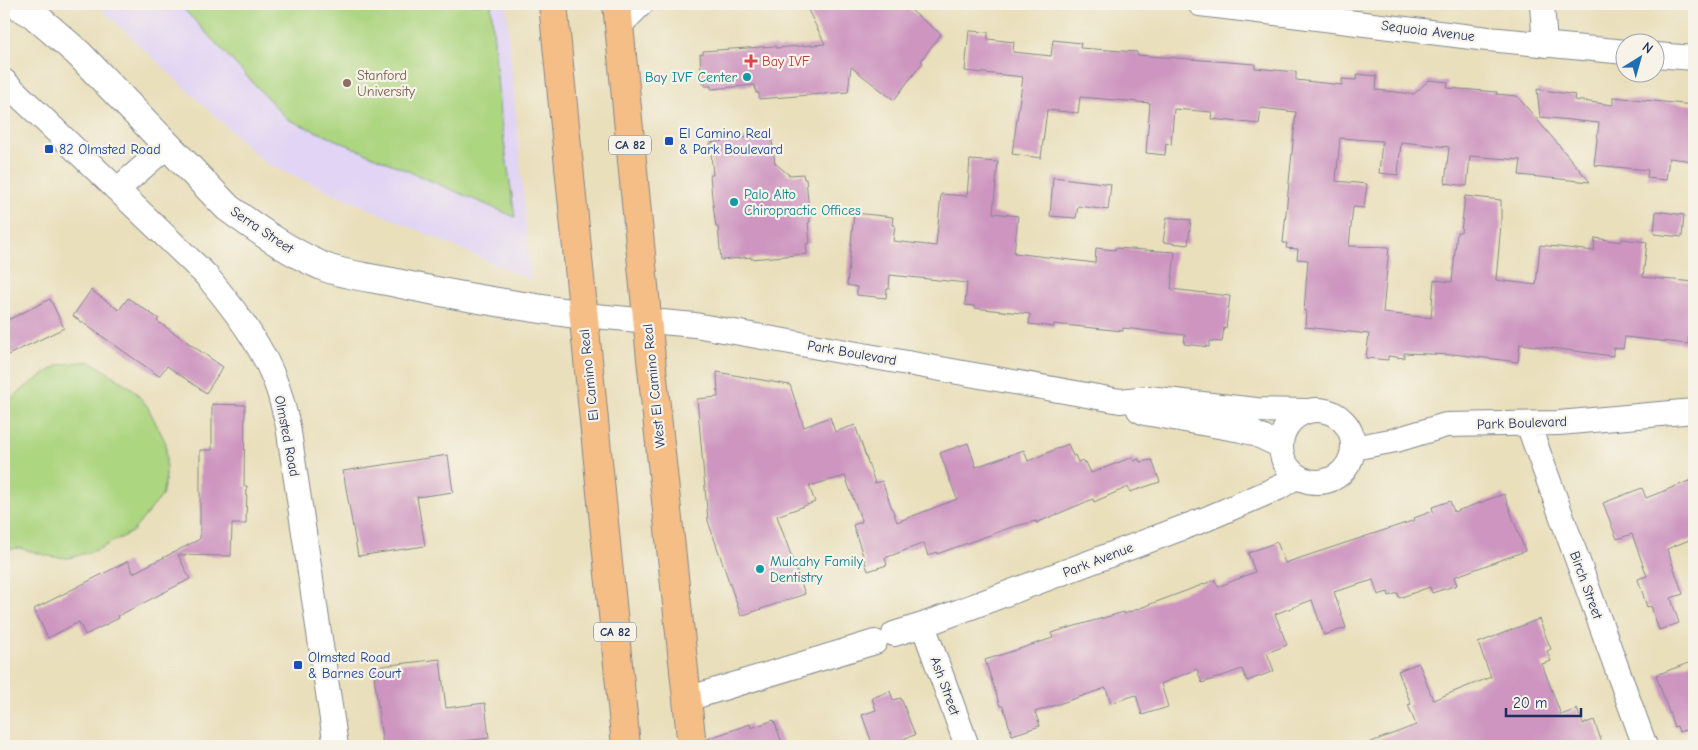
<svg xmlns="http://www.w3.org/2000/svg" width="1698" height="750" viewBox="0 0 1698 750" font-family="'Comic Neue',sans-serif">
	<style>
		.built { fill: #e1d4f4 }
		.green { fill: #add681; stroke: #648270 }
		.building { fill: #cd95c0 }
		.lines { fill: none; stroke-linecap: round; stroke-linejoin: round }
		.minor-casing { stroke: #82878c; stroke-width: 26 }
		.tertiary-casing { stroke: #82878c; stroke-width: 30 }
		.primary-casing { stroke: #82878c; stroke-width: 30 }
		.minor { stroke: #fff; stroke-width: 24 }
		.tertiary { stroke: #fff; stroke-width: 28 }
		.primary { stroke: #f6be87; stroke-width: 28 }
		.health-dot { fill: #e0444e; stroke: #f7f3e8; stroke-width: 2 }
		.culture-dot { fill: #0f9aa8; stroke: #f7f3e8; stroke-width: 2 }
		.education-dot { fill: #8d6e63; stroke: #f7f3e8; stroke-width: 2 }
		.transit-dot { fill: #1a4fb4; stroke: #f7f3e8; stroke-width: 2 }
		.labels { text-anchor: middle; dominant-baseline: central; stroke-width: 4.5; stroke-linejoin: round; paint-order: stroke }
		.shield { fill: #f7f3e8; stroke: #5d6a87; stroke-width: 1 }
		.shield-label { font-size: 12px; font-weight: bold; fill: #1b2f5e }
		.street-label { font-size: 14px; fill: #1b2f5e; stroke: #f7f3e8 }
		.health-label { font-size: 14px; fill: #be3a42; stroke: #f7f3e8; text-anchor: start }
		.education-label { font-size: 14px; fill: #785e54; stroke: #f7f3e8; text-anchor: start }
		.culture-label { font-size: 14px; fill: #0d838f; stroke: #f7f3e8; text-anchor: start }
		.transit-label { font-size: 14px; fill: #164399; stroke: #f7f3e8; text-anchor: start }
	</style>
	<rect width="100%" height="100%" fill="#f7f3e8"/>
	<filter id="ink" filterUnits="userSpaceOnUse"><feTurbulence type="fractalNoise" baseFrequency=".02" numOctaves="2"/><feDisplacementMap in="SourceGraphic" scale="10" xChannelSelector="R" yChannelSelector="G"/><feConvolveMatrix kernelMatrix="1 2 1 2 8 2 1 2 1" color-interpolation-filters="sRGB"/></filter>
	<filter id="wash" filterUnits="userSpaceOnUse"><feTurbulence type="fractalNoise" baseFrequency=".0096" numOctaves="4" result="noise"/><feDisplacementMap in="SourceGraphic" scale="20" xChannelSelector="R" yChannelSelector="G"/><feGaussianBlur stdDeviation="1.12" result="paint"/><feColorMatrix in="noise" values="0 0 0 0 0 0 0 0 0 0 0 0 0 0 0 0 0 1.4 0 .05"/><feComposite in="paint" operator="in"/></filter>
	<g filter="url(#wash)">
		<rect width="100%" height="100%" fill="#e9dfbb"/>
		<!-- built -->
		<path class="built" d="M96,4H506L531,280L265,163Z"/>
		<!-- green -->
		<path class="green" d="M179,4H491L500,114L515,217L287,119Z
			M90,361L133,389L147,406L166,443V476L162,496L132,532L97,550L69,558L53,557L19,548L4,550V404L31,383L59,365Z"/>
		<g id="blocks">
			<!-- building -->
			<path class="building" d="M805,4H903L941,34L921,61L923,62L894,100L851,67L848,92L759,99V93H756L755,85L711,89V86H705V82L702,83L700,54H703V51L776,46V48L825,44Z
				M969,31L988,32V39L1014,42L1013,52L1051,56L1053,40L1081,43L1080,48L1137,52V55L1255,64V68L1296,72V80L1342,85V79L1356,80L1357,74L1377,76L1376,90L1414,94L1429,80L1448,82L1447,88L1497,92L1496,94L1517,96L1590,182L1519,175L1521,160L1470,156L1467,186L1445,183L1449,147L1401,142L1398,175L1379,173L1382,141L1340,138L1336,181L1367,184L1364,208L1353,207L1349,246L1389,247L1383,313L1431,318L1434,280L1452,282L1457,232H1461L1465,196L1501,200V224L1496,280L1536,285L1540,245L1594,251L1595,238L1621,242L1622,239L1647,242L1643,277L1694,282L1688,344L1625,337L1623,349L1613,348V356L1520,344L1518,362L1453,354V355L1404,353V358L1388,356V360L1366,358L1369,334L1305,327L1306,311H1304L1308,260L1297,259L1298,249L1286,248L1287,243H1283L1296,112L1261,108L1259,124L1211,119L1212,112L1174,109L1171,145L1166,143L1165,155L1146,153L1150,103L1080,97L1078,113L1047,110L1041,158L1012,154L1023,77L965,71Z
				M1537,89L1575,95L1574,100L1613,105V97L1694,105V161L1669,158L1666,180L1647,178L1648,170L1594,165L1599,123L1540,117Z
				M771,134L775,163L789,175L803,174L804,179H806L810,222L808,223L810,243L806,244L807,254L751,259V257L721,260L718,227H716L712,197L710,175H713L710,143Z
				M970,160L998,162L993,213L1018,216L1014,253L1095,263L1096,248L1115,250V248L1175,252L1171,289L1230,296L1226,328L1224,327L1222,342L1210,341L1209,347L1184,344L1185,335L1123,328V331L1054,324V327L1029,324L1030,314L974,308V306L965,305L967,283L890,275L889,289H887L886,298L857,295V287L847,285L854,213L893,217L892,225H895L893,241L936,246L941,194L967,196Z
				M1053,177L1111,184L1108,210L1078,206L1076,218L1050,216Z
				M1656,211L1684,215L1682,237L1654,234Z
				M1167,217L1191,220L1188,245L1163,242Z
				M91,290L119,310L128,298L159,319L157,321L223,367L206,393L167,366L159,376L73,316Z
				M50,299L64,328L4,357V322Z
				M717,372L790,385L804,427L830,417L835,432L855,425L875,483L882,481L897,522L957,499L940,453L968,443L976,467L1024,450L1028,461L1068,444L1073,456L1075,455L1078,462L1083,460L1084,463L1086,462L1091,473L1133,457L1134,461L1139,459L1140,462L1152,460L1160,482L1130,492L1128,487L1094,502L1093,499L1036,523V521L1012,527L937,554V552L928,556L924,543L885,558L887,565L868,571L853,525L862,522L845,476L809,486L815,502L777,516L805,594L741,616L708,521L697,399L718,397Z
				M212,404L245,405L244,486H247L246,524H232L231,556L178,555L190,579L118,616L119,618L85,635L79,622L48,638L34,609L128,561L133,573L200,539V450H212Z
				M448,455L453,492L417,497L425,546L358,556L343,471Z
				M1694,479V538L1667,549L1683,594L1671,598L1679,623L1659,630L1651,606L1647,607L1638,579L1647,576L1632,534L1617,539L1603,503L1642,488L1646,498Z
				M1504,494L1525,551L1454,577L1457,585L1432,593L1430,587L1399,598L1398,593L1389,596L1388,592L1378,595L1373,580L1334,592L1346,628L1324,635L1312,600L1275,614L1287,645L1267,653L1274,671L1247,681L1242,669L1202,683L1197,669L1161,684L1168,707L1142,715L1136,695L1111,703L1106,688L1035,712L1040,726L1012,735L1003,706H1000L985,660L1053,638L1051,633L1124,612V614L1215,580L1218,587L1255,572L1248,553L1277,542L1285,563L1415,520L1414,518L1433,511L1432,507L1450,501L1454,512Z
				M1539,619L1551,649L1547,651L1551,661L1542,664L1561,715L1577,709L1583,724L1594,720L1603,746H1366V744L1416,725L1408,705L1411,704L1398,671L1419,663L1433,700L1491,677L1478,643Z
				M440,659L446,708L485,703L489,738L420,746H383L373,667Z
				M1694,661V727L1679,732L1677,726L1674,727L1656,675Z
				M890,691L893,700L901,698L915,735L905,738L907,746H891L890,743L882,746H873L862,715L876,710L872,698Z
				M774,720L783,746H707V739L750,724L751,728Z"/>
		</g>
	</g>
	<g filter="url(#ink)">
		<use href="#blocks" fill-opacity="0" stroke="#82878c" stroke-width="1"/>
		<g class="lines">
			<!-- minor casing -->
			<g class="minor-casing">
				<path id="minor" d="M1200,4L1488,39L1626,52
					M1542,4L1545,45
					M619,26L641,4
					M1656,55L1694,58
					M4,81L206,275C234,309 264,347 278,389C282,401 285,414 288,426L336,746
					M118,189L167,146
					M583,315L695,325L1120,401L1148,398L1256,410L1308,411
					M1139,410L1145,413L1241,430L1253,433L1281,446
					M1281 446a36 36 0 1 1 72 0a36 36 0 1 1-72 0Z
					M1528,424L1645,746
					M1353,448L1396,440L1446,425L1559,423L1694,411
					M923,625L967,746
					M894,634L923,625L1206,519L1278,488L1297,476
					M687,699L875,642"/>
			</g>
			<!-- tertiary casing -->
			<g class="tertiary-casing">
				<path id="tertiary" d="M15,4L33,14L78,53L228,208C258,230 288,251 322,266C339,274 372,278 392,282C455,296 519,306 583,315"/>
			</g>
			<!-- primary casing -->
			<g class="primary-casing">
				<path id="primary" d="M553,4L626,746
					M617,4L651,359L692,746"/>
			</g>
			<!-- minor -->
			<use href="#minor" class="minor"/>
			<!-- tertiary -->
			<use href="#tertiary" class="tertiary"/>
			<!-- primary -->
			<use href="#primary" class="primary"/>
		</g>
	</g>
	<!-- markers -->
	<path class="health-dot" d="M748.5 53.5h5v5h5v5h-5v5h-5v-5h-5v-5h5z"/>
	<g class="culture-dot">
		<circle cx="747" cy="77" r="5"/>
		<circle cx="734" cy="202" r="5"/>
		<circle cx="760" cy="569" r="5"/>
	</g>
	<circle class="education-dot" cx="347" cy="83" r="5"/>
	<g class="transit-dot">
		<rect x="664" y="136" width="10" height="10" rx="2.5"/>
		<rect x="44" y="144" width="10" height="10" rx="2.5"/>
		<rect x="293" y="660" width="10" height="10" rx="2.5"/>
	</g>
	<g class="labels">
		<!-- shield labels -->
		<g class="shield">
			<rect x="609" y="135.5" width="42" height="19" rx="4"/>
			<rect x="594" y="622.5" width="42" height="19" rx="4"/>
		</g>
		<g class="shield-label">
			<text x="630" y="145">CA 82</text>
			<text x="615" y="632">CA 82</text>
		</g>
		<!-- street labels -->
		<g class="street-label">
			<text transform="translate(1428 31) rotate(7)">Sequoia Avenue</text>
			<text transform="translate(262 230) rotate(34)">Serra Street</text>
			<text transform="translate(852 353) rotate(10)">Park Boulevard</text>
			<text transform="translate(589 375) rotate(-96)">El Camino Real</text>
			<text transform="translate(654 386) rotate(-96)">West El Camino Real</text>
			<text transform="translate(1522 423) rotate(-2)">Park Boulevard</text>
			<text transform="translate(287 436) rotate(79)">Olmsted Road</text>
			<text transform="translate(1098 560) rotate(-21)">Park Avenue</text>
			<text transform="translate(1586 585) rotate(70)">Birch Street</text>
			<text transform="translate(945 686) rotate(70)">Ash Street</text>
		</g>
		<!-- health labels -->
		<g class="health-label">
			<text x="762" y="61">Bay IVF</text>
		</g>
		<!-- education labels -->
		<g class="education-label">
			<text x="357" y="75">Stanford<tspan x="357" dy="16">University</tspan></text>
		</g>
		<!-- culture labels -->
		<g class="culture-label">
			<text x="737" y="77" text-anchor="end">Bay IVF Center</text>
			<text x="744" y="194">Palo Alto<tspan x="744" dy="16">Chiropractic Offices</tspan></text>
			<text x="770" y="561">Mulcahy Family<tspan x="770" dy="16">Dentistry</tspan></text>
		</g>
		<!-- transit labels -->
		<g class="transit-label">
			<text x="679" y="133">El Camino Real<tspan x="679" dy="16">&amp; Park Boulevard</tspan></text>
			<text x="59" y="149">82 Olmsted Road</text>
			<text x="308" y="657">Olmsted Road<tspan x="308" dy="16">&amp; Barnes Court</tspan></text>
		</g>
	</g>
	<!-- margin -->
	<rect width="1698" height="750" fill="none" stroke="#f7f3e8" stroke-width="20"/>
	<!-- north arrow -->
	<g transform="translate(1640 58) rotate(37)"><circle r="24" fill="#f7f3e8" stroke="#9fa5b1"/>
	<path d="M0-4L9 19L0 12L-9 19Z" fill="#1f6fb2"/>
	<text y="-8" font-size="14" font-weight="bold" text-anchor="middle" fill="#1b2f5e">N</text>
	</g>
	<!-- scale -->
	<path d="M1506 708v8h75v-8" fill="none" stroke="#1b2f5e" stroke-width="2.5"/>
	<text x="1513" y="708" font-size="15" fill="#1b2f5e" stroke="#f7f3e8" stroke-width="4" paint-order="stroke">20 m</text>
</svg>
